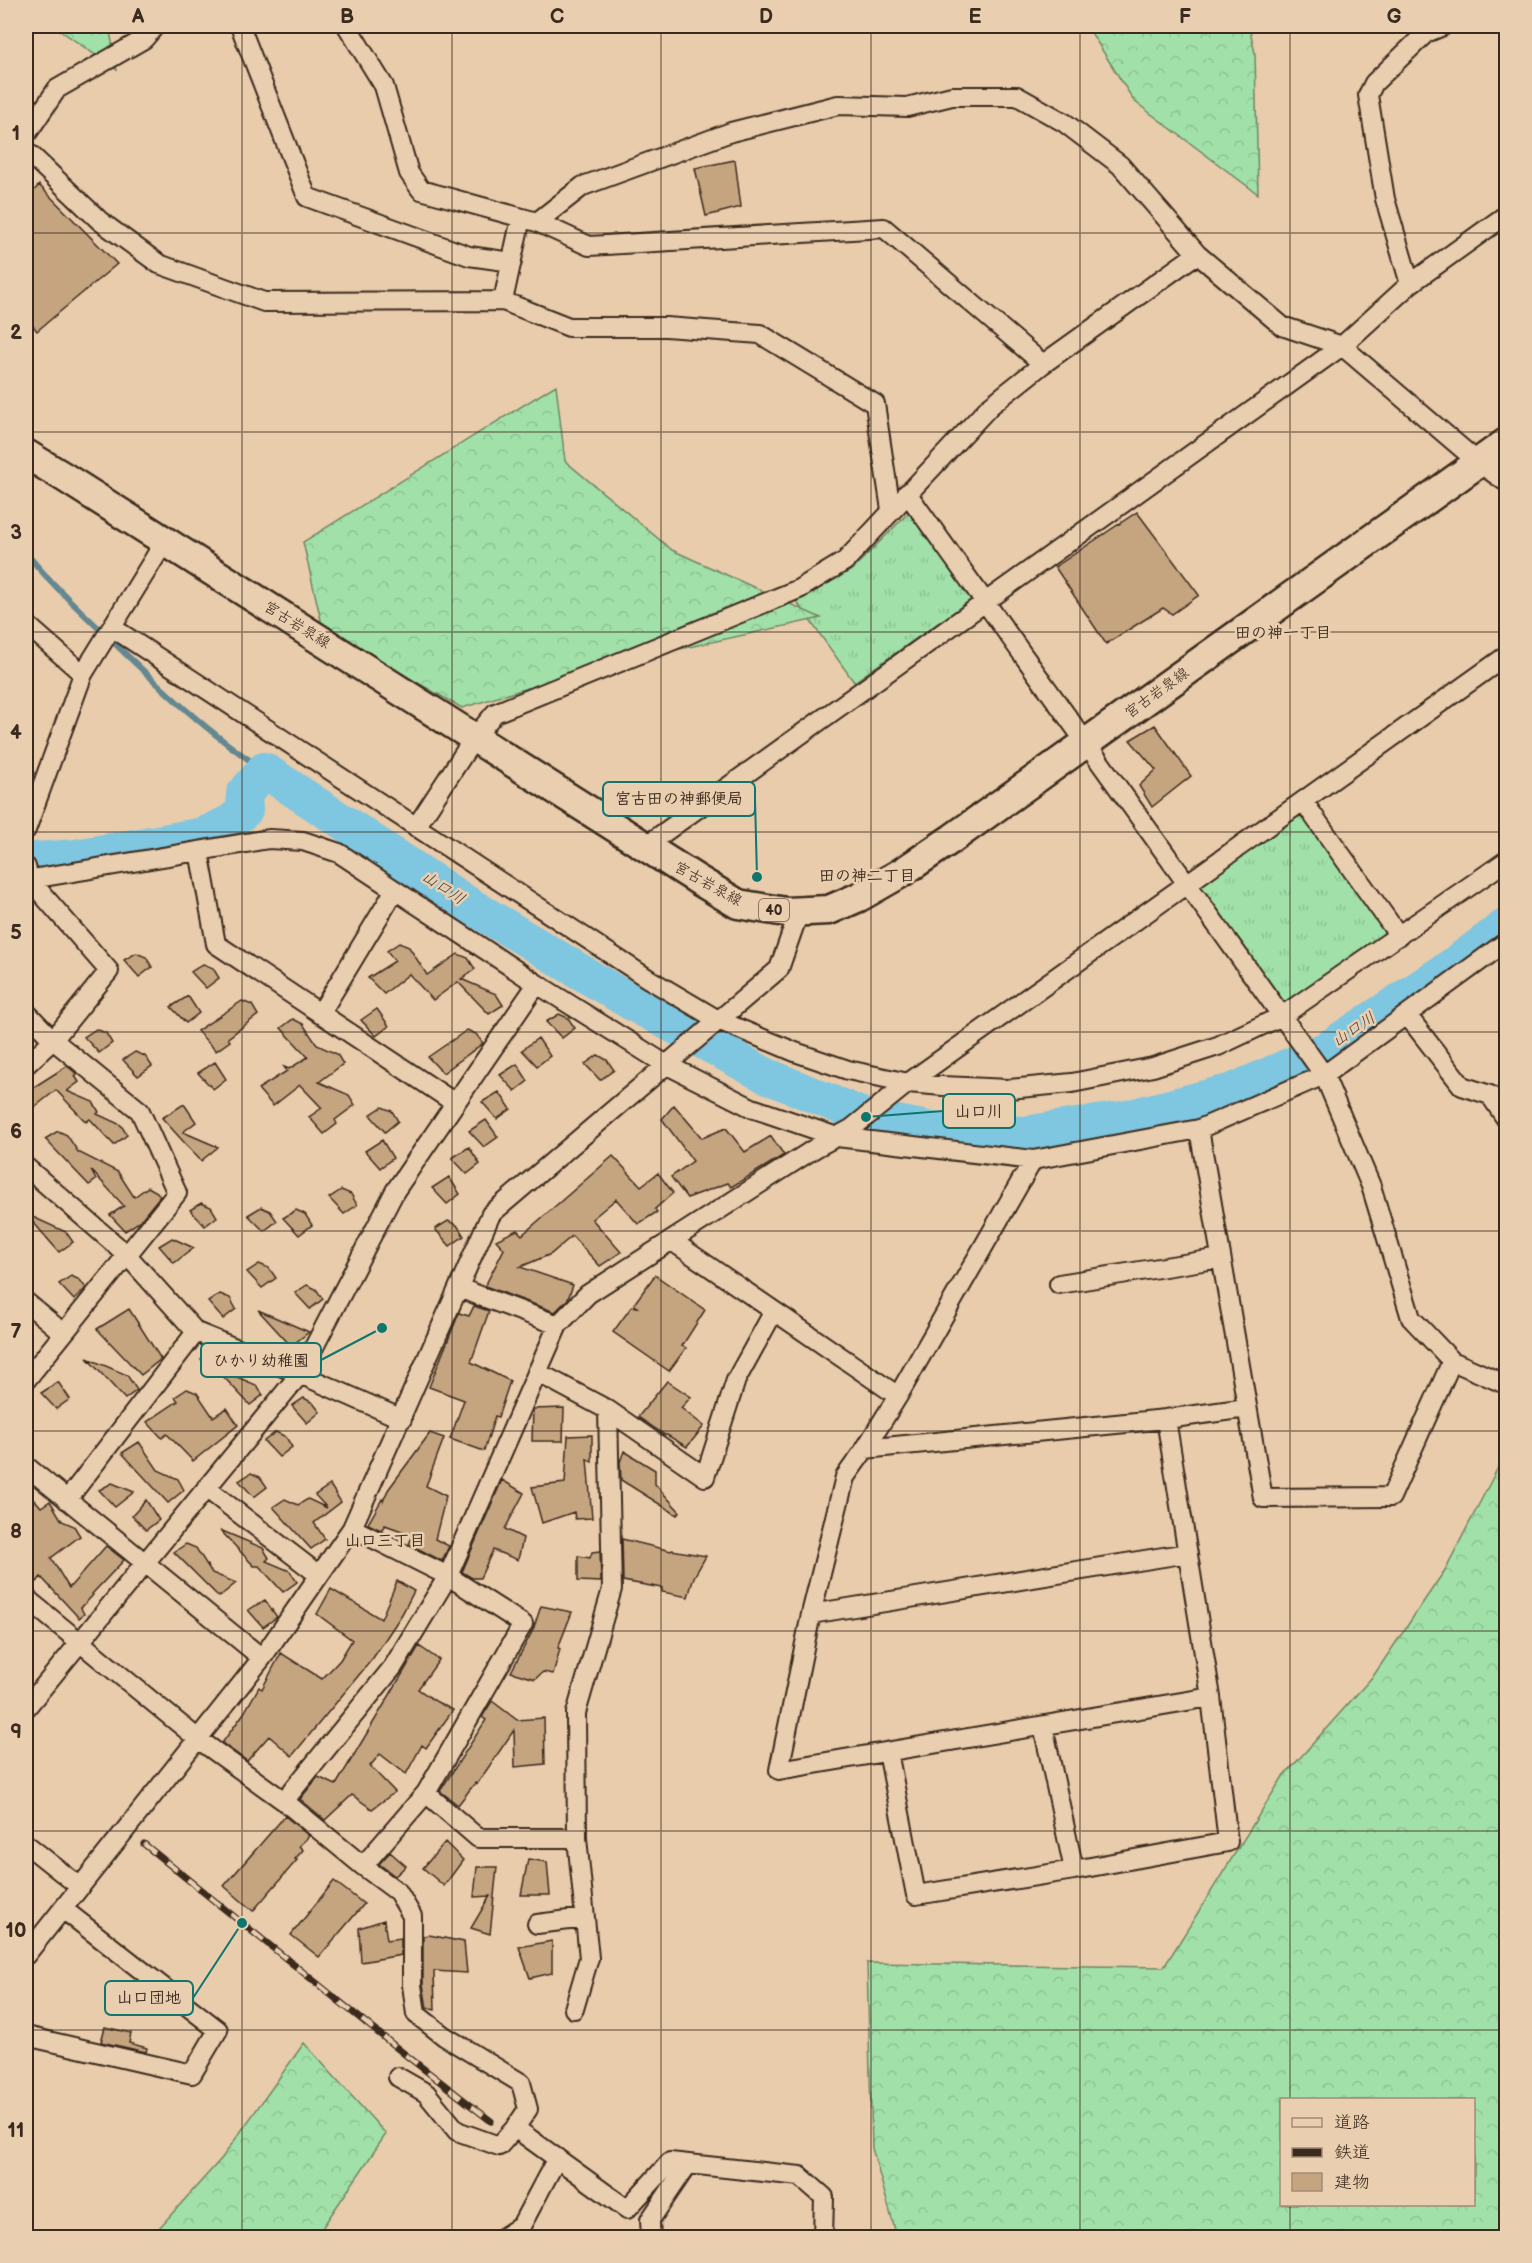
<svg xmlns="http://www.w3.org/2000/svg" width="1532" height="2263" viewBox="0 0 1532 2263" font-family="'Balsamiq Sans','Klee One',sans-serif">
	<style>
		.grass { fill: url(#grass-tufts); stroke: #6e8664; stroke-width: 1.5 }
		.forest { fill: url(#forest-crowns); stroke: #6e8664; stroke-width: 1.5; fill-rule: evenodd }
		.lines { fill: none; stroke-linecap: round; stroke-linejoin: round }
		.stream { stroke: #648892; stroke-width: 6 }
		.river { stroke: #7fc6e0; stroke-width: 36 }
		.building { fill: #c5a480; stroke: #3b2a1e; stroke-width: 1.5 }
		.minor-casing { stroke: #3b2a1e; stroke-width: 22 }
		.primary-casing { stroke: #3b2a1e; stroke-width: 33 }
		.minor { stroke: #e9ceb0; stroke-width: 18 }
		.primary { stroke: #e9ceb0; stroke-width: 28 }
		.rail-casing { stroke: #3b2a1e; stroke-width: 7 }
		.rail { stroke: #e9ceb0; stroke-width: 4.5; stroke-dasharray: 14; stroke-linecap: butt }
		.grid { fill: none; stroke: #3b2a1e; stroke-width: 1.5; stroke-opacity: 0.55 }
		.labels { text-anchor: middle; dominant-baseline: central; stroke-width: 5; stroke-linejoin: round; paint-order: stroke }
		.shield { fill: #e9ceb0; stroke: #6f5b4a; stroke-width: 1.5 }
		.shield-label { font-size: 14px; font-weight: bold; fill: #3b2a1e }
		.street-label { font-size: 15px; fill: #3b2a1e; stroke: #e9ceb0 }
		.neighbourhood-label { font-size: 16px; font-weight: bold; fill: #3b2a1e; stroke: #e9ceb0 }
		.water-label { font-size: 16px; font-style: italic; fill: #45413b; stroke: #e9ceb0 }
		.leader { fill: none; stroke: #0f766e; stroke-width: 2 }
		.callout-dot { fill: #0f766e; stroke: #e9ceb0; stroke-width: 2 }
		.callout { fill: #e9ceb0; stroke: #0f766e; stroke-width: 2 }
		.callout-label { font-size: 16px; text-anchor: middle; font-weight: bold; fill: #3b2a1e }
		.neatline { fill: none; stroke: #3b2a1e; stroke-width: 2 }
		.grid-label { font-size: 20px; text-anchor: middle; font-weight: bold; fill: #3b2a1e }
	</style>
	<defs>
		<pattern id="grass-tufts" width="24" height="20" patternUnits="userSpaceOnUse" patternTransform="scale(1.5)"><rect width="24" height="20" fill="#a1e1a9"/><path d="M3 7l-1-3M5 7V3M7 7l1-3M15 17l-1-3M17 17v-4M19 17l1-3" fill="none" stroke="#8cc191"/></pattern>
		<pattern id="forest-crowns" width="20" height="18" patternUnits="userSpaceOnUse" patternTransform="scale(1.5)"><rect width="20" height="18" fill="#a1e1a9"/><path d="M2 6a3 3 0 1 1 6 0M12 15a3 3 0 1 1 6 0" fill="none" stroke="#8cc191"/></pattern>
	</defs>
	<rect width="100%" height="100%" fill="#e9ccab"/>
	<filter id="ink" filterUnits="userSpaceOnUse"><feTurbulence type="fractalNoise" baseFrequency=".0167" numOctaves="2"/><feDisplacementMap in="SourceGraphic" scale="12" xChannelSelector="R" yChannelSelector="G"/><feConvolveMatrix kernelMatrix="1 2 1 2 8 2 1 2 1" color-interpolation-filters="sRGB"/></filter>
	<g filter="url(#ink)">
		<!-- grass -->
		<path class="grass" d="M910,511L971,600L854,682L796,601L852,570Z
			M1303,813L1388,935L1283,1006L1199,888Z"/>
		<!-- forest -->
		<path class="forest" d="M54,26H109L117,70Z
			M1087,26H1249L1255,53L1258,194L1134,101Z
			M556,385L565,461L672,550L821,618L593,668L462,708L323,629L303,542Z
			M1505,1454L1506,2237H897L872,2148L867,1963L1164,1967L1282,1778L1374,1675L1445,1570ZM1282,2100H1474V2204H1282Z
			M304,2043L386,2134L316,2237H151L222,2158Z"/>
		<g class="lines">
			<!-- stream -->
			<path class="stream" d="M26,553C52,585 83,613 113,642C160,687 209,734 264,770"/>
			<!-- river -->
			<path class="river" d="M26,863L36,860L76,857L204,835L231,822L245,810L244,794L264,770L466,903L634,1004L765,1075L866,1117L932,1130L1024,1134L1123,1119L1233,1091L1327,1049L1451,967L1506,926"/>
		</g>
		<!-- building -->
		<path class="building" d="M735,160L741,207L706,216L695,168Z
			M39,185L117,264L37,331L26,317V199Z
			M1137,512L1199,595L1172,614L1163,608L1106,644L1055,567Z
			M1155,725L1191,776L1152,807L1139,786L1156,770L1130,740Z
			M399,943L409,947L427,975L458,954L468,958L475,969L461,979L496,994L503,1005L489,1014L458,982L433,1000L409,974L384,994L368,978L395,961L387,951Z
			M136,953L146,957L152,967L139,977L124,960Z
			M203,964L213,968L219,978L206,988L191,972Z
			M188,996L199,1013L186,1023L171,1007Z
			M242,1001L252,1005L258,1015L228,1038L230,1041L216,1051L197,1031Z
			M377,1009L389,1026L376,1036L361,1020Z
			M559,1014L568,1018L575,1028L562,1038L546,1022Z
			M293,1019L303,1024L317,1045L337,1054L343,1064L319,1082L349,1095L355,1105L335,1120L337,1124L324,1134L309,1117L322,1108L300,1085L273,1106L258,1089L287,1071L284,1067L289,1069L308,1057L281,1028Z
			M96,1029L106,1033L112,1043L99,1053L84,1037Z
			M467,1030L476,1034L483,1043L443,1073L428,1057Z
			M538,1038L550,1056L537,1066L522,1050Z
			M135,1052L145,1056L152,1066L138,1076L123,1060Z
			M598,1055L607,1060L614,1070L600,1080L585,1064Z
			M215,1062L226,1079L213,1089L198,1073Z
			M517,1064L528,1081L515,1091L500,1075Z
			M67,1066L77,1074L75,1076L79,1082L67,1091L93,1102L99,1112L97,1114L121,1125L127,1135L114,1145L90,1119L86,1122L56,1090L26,1114V1092Z
			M499,1092L511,1109L497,1119L482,1102Z
			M184,1104L196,1122L183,1132L218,1147L201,1161L162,1118Z
			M674,1105L702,1138L726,1128L745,1152L771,1136L784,1155L731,1187L728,1183L687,1198L671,1177L693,1161L662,1119Z
			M382,1107L392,1111L398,1121L385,1132L370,1115Z
			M486,1120L498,1137L484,1147L469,1131Z
			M58,1131L67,1135L78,1152L118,1172L134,1197L148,1187L157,1192L160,1196L139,1222L125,1231L110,1215L124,1206L91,1170L96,1180L89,1185L45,1139Z
			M382,1140L393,1158L380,1168L365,1151Z
			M469,1147L480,1164L467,1174L452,1158Z
			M613,1156L641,1186L658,1173L673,1193L655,1209L657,1212L638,1224L616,1199L592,1219L621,1252L600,1266L572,1236L551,1254L520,1267L573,1285L568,1299L555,1312L485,1286L504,1249L496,1240L517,1230L522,1235Z
			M449,1177L460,1194L447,1204L432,1188Z
			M341,1190L351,1194L357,1205L344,1214L329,1198Z
			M201,1203L211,1207L217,1217L205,1226L190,1210Z
			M261,1207L270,1211L277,1221L264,1231L248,1215Z
			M296,1210L305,1214L312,1225L299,1235L283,1218Z
			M26,1214L66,1232L73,1242L59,1252Z
			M448,1221L457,1225L464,1236L450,1246L435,1229Z
			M172,1238L194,1248L174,1263L159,1246Z
			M259,1264L269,1268L276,1278L262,1288L247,1272Z
			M655,1275L705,1310L682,1346L686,1348L669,1371L613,1332L632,1306L637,1307L634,1304Z
			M71,1276L80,1280L86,1288L74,1300L59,1284Z
			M307,1285L316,1289L323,1299L310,1309L295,1293Z
			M220,1294L230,1298L236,1309L223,1319L208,1302Z
			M474,1306L489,1311L471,1362L510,1381L498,1417L495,1416L484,1451L450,1439L464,1400L429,1387L459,1313L469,1316Z
			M129,1309L161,1359L141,1375L97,1329Z
			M258,1310L309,1332L291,1346Z
			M213,1351L225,1357L230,1366L223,1371L256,1385L263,1395L250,1405L220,1373L216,1376L201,1359Z
			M87,1358L127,1375L137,1390L125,1399Z
			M667,1381L691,1397L681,1408L704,1426L687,1447L667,1435H665L638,1417Z
			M58,1382L70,1399L56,1409L41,1393Z
			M187,1389L197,1393L213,1417L227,1408L238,1425L193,1461L167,1434L162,1438L147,1422L178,1401L175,1397Z
			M304,1398L313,1403L320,1412L307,1423L292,1406Z
			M564,1408L563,1441H532L533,1409Z
			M276,1432L286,1437L292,1447L279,1457L264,1441Z
			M430,1433L444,1438L426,1486L446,1496L435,1539L449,1546L442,1561L409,1544L413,1535L385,1525L381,1530L368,1524L382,1499L383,1501L388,1490Z
			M592,1435V1462L587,1459L592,1518L575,1519L574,1512L542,1523L532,1487L565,1483L568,1436Z
			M139,1442L158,1470L178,1479L184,1490L168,1503L122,1453Z
			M624,1451L655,1470V1484L680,1512L677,1515L621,1480L620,1462Z
			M251,1473L260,1477L267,1487L254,1497L239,1481Z
			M502,1480L524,1493L505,1529L523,1538L518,1560L493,1550L480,1578H472L462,1572Z
			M112,1483L134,1492L115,1507L99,1490Z
			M330,1485L341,1502L314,1523L325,1539L311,1549L273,1507L285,1499L298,1505L308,1499L327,1508L315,1495Z
			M35,1500L41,1507L50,1501L62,1521L74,1526L80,1536L51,1558L69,1588L106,1546L124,1560L92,1594L93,1595L81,1608L84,1614L79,1618L41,1577L37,1582L26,1569V1510Z
			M146,1500L159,1520L146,1530L132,1516Z
			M220,1530L263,1548L269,1558L266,1561L290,1571L297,1582L283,1592L259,1566H254Z
			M622,1539L671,1551L672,1550L706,1556L694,1577L688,1597L662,1592V1588L623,1581Z
			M186,1544L196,1548L212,1573L236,1583L219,1597L174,1552Z
			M600,1551L601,1582L578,1581V1556L590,1558L592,1552Z
			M397,1581L414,1591L402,1614L373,1658L292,1756L269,1736L247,1761L222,1743L244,1713L259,1687L262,1689L281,1653L322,1679L340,1660L352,1640L317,1614L331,1589L381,1619Z
			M265,1600L277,1617L263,1627L248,1610Z
			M541,1606L572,1612L558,1648L560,1649L553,1674L543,1672L535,1679L511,1672L533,1630Z
			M419,1646L439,1660L418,1689L437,1702L453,1710L426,1748L422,1745L406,1774L380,1754L370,1766L395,1792L372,1809L352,1795L325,1820L300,1799L318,1777L336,1785Z
			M492,1701L517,1720L544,1718L545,1764L515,1767L514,1730L477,1784L475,1783L458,1805L440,1791L486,1720L482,1717Z
			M285,1816L309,1836L299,1846L303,1850L295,1859L297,1860L253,1911L224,1886Z
			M445,1842L463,1860L444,1886L423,1868Z
			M390,1852L406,1866L395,1876L379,1864Z
			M528,1859L547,1862L550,1895H521Z
			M477,1867H497L490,1934L471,1928L490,1896L474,1897Z
			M334,1881L364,1904L319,1957L291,1935Z
			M384,1920L387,1940L401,1938V1955L361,1962L359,1928Z
			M429,1935L464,1942L467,1973L434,1971L435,2010L427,2008L423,1984V1936Z
			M552,1941V1973L530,1978L519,1947Z
			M105,2027L131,2033L129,2043L147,2048L146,2052L101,2042Z"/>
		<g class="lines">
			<!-- minor casing -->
			<g class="minor-casing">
				<path id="minor" d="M240,26L307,197L469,256L512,262
					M347,26L384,86L409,173L421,190L537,222L589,246L884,228L1043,364
					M28,132L57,89L144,39L155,26
					M31,155L100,221L159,264L264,302L503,301L521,218
					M537,222L583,186L731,132L838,105L907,107L952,96H1017L1065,123L1120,165L1197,254L1282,326L1342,346L1479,463L1506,482
					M1410,284L1385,199L1368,95L1374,83L1426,33L1443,26
					M503,301L569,327H666L760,334L875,404L891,510
					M907,493L1324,1075L1371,1186L1411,1318L1452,1361L1505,1384
					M26,624L83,674
					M113,628L647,978L718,1020L795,1052L848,1070L908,1083L943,1086L1009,1089L1072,1083L1153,1067L1218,1046L1282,1016L1506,861
					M1303,801L1399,936
					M416,827L474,738L495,713L799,589L845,561L990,406L1043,364L1197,254
					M26,830L83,674L165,541
					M644,847L1342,346L1410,284L1506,215
					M199,851L216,944L455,1103
					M26,867L29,879L109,971L53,1040L26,1065
					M26,880L269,839L303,841L339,853L537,984L665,1064L752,1108L837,1137L1033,1160L1199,1129L1324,1075L1506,942
					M26,1012L53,1040L140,1111L177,1193L26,1380
					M320,1014L395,890
					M1407,1015L1462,1086L1490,1095L1506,1119
					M1199,1129L1263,1498L1391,1497L1452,1361
					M1033,1160L898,1396L865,1449L845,1477L811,1614L779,1770L1211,1697L1166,1419L1247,1408
					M26,1167L126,1254L196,1332L300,1374L402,1419
					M672,1241L898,1396
					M1059,1284L1221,1258
					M459,1288L558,1325
					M26,1302L63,1333
					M537,1372L608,1410L705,1477L736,1380L774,1311
					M865,1449L1166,1419
					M26,1466L262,1658
					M206,1488L319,1575
					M67,1500L196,1332
					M352,1528L448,1576L523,1624L426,1793L363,1866
					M26,1598L198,1739L284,1801L363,1866L398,1892L412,1916V1985L416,2014L444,2036L521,2083L528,2109L515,2128L499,2146L457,2131L426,2093L398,2077
					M811,1614L1188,1553
					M26,1708L300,1374L395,1191L537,984
					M1043,1726L1074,1870
					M888,1752L916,1895L1074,1870L1228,1842L1211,1697
					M426,1793L478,1838H577
					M284,1801L393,1667L448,1576L558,1325L588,1294L817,1147L851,1129L908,1083L1506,656
					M26,1844L80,1887
					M537,1924L585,1918
					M26,1955L262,1658L352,1528L491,1214L779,969L799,912
					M574,2009L589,1958L577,1838L576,1713L612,1589L608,1410
					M26,2036L192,2074L218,2030L63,1909
					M515,2128L627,2209L670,2162L800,2176L824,2197L823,2238
					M502,2238L521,2226L557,2158
					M651,2238L650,2220L688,2164"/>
			</g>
			<!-- primary casing -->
			<g class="primary-casing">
				<path id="primary" d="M26,454L64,477L698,880L738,904L786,912L829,910L859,897L901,873L953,838L1506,443"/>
			</g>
			<!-- minor -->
			<use href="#minor" class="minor"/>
			<!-- primary -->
			<use href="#primary" class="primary"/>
			<!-- rail casing -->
			<g class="rail-casing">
				<path id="rail" d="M144,1844L407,2056L491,2121"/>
			</g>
			<!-- rail -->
			<use href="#rail" class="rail"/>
		</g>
	</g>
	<!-- grid -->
	<path class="grid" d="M242,26V2238M452,26V2238M661,26V2238M871,26V2238M1080,26V2238M1290,26V2100M26,233H1506M26,432H1506M26,632H1506M26,832H1506M26,1032H1506M26,1231H1506M26,1431H1506M26,1631H1506M26,1831H1506M26,2030H1506M1290,2204V2238"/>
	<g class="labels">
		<!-- shield labels -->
		<rect class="shield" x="759" y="899" width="30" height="22" rx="4.5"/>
		<g class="shield-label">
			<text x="774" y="910">40</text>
		</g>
		<!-- street labels -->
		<g class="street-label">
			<text transform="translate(297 625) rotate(32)">宮古岩泉線</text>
			<text transform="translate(1157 693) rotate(-36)">宮古岩泉線</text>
			<text transform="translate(708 884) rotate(29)">宮古岩泉線</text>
		</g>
		<!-- neighbourhood labels -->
		<g class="neighbourhood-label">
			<text x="1283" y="633">田の神一丁目</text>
			<text x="867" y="876">田の神二丁目</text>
			<text x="385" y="1541">山口三丁目</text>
		</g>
		<!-- water labels -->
		<g class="water-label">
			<text transform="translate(443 888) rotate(33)">山口川</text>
			<text transform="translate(1354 1030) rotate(-34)">山口川</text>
		</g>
	</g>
	<!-- callouts -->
	<path class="leader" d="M757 877L755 799M866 1117L943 1111M382 1328L321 1360M242 1923L193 1998"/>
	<g class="callout-dot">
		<circle cx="757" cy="877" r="6"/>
		<circle cx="866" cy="1117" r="6"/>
		<circle cx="382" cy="1328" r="6"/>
		<circle cx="242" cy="1923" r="6"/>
	</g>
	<g class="callout">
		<rect x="603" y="782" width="152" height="34" rx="6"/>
		<rect x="943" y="1094" width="72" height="34" rx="6"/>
		<rect x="201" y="1343" width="120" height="34" rx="6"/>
		<rect x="105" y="1981" width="88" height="34" rx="6"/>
	</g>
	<g class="callout-label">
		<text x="679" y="804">宮古田の神郵便局</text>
		<text x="979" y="1117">山口川</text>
		<text x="261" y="1366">ひかり幼稚園</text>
		<text x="149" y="2003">山口団地</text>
	</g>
	<!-- margin -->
	<rect width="1532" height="2263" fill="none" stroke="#e9ceb0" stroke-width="66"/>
	<!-- legend -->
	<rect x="1280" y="2098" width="195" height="108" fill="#e9ceb0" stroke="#a38c76" stroke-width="1.5"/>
	<rect x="1292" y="2118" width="30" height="9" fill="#e9ceb0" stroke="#a38c76" stroke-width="1.5"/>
	<text x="1334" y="2128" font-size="18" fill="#3b2a1e">道路</text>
	<rect x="1292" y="2148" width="30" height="9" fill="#3b2a1e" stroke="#a38c76" stroke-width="1.5"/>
	<text x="1334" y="2158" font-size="18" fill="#3b2a1e">鉄道</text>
	<rect x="1292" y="2173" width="30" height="18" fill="#c5a480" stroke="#a38c76" stroke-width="1.5"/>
	<text x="1334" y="2188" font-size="18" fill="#3b2a1e">建物</text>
	<rect x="33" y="33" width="1466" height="2197" class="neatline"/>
	<g class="grid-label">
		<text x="138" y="23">A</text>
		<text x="347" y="23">B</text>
		<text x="557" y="23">C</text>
		<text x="766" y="23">D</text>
		<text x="975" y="23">E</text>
		<text x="1185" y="23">F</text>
		<text x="1394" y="23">G</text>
		<text x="16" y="140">1</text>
		<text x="16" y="339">2</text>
		<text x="16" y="539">3</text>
		<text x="16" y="739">4</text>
		<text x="16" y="939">5</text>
		<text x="16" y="1138">6</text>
		<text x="16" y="1338">7</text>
		<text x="16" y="1538">8</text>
		<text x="16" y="1738">9</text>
		<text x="16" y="1937">10</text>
		<text x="16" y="2137">11</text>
	</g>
</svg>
